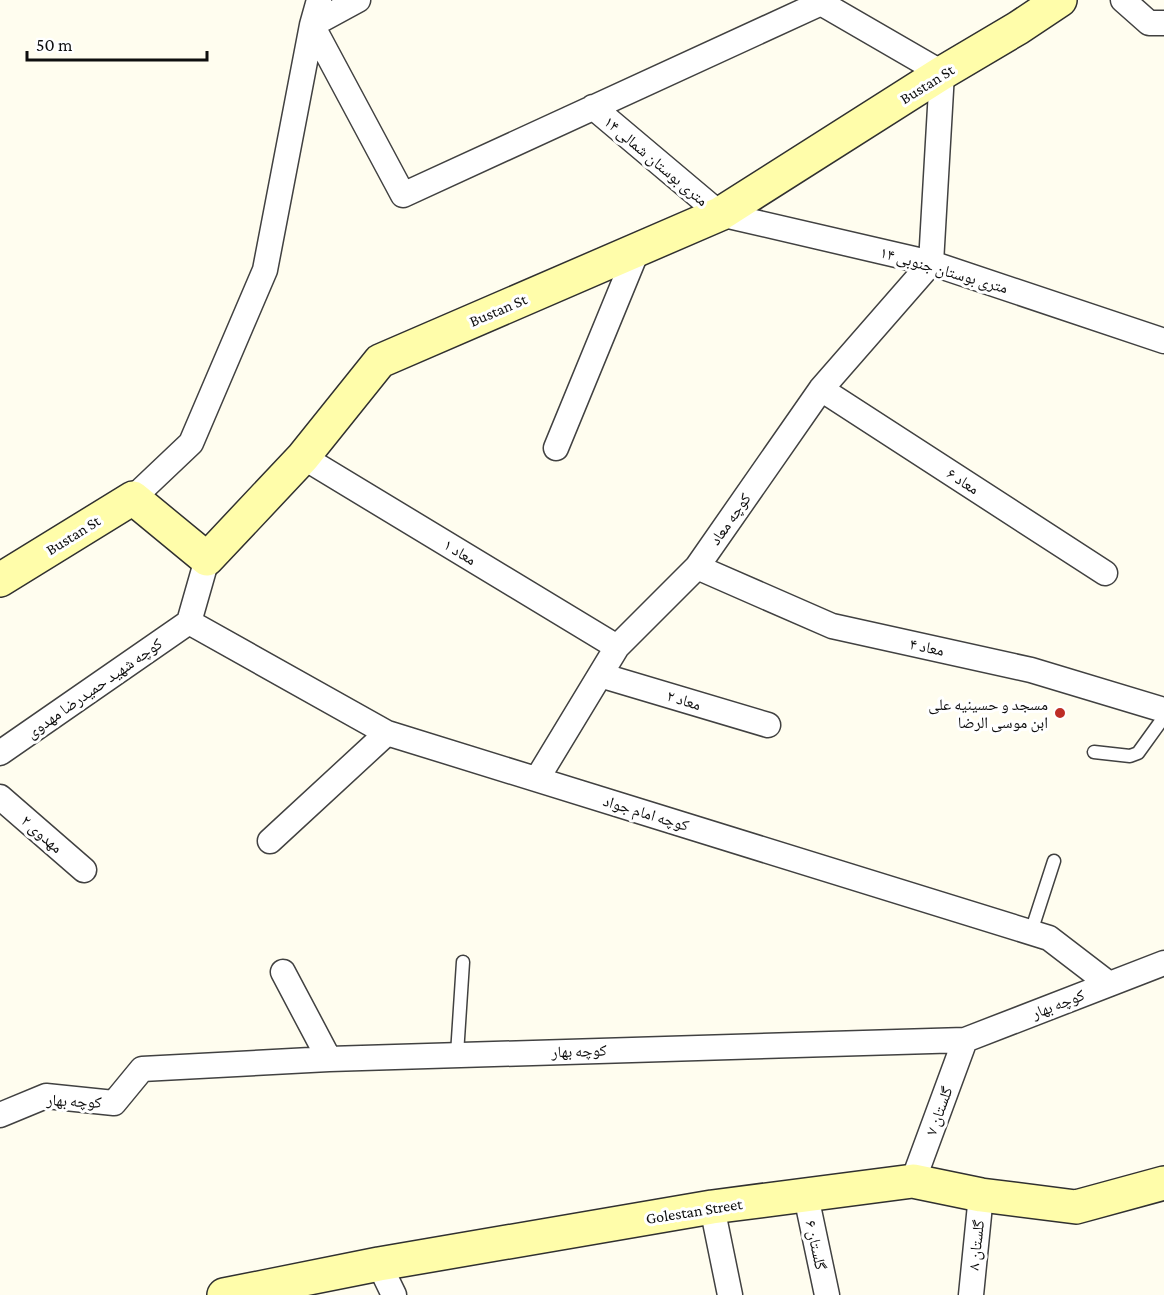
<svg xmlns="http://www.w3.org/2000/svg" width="1164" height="1295" viewBox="0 0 1164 1295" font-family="'Crimson Pro','Noto Naskh Arabic',serif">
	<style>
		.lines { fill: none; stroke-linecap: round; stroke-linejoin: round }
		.lane-casing { stroke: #414141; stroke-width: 15 }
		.street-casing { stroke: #414141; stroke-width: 27 }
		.secondary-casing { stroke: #303030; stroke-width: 36 }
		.lane { stroke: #fff; stroke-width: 12 }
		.street { stroke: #fff; stroke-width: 24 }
		.secondary { stroke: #fffdaa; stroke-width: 33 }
		.poi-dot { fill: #be2d26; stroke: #fff; stroke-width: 2 }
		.labels { text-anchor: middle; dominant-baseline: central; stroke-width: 6; stroke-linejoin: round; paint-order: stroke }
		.street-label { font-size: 16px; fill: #0e0e0e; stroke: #fff }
		.poi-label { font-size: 16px; fill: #0e0e0e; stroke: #fff; text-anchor: end }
	</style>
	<rect width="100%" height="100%" fill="#fffdef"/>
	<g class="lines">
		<!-- lane casing -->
		<g class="lane-casing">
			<path id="lane" d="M1094,752L1130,756L1138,753L1164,717
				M1031,932L1054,861
				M457,1054L463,962"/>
		</g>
		<!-- street casing -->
		<g class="street-casing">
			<path id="street" d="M358,0L312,25L403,195L821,3
				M1123,0L1149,23H1164
				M593,107L720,214L931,263L1164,341
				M821,389L1105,573
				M556,448L637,251
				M303,457L617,647
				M133,498L191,443L265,270L312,25L319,0
				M697,567L832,626L1031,670L1164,710
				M189,622L387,733L1049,938L1109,984
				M189,622L207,559
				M600,675L768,725
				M0,753L189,622
				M537,779L617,647L697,567L821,389L931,263L942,73L816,0
				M0,797L84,870
				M270,841L387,733
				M283,972L329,1059
				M0,1115L46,1096L114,1103L142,1069L329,1059L965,1040L1164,963
				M913,1181L965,1040
				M806,1196L827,1295
				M712,1207L730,1295
				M379,1264L394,1295
				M971,1295L981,1195"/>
		</g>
		<!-- secondary casing -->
		<g class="secondary-casing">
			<path id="secondary" d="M0,580L133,498L207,559L303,457L380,361L720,214L942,73L1018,28L1060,0
				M224,1295L379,1264L712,1207L913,1181L981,1195L1076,1207L1164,1183"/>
		</g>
		<!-- lane -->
		<use href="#lane" class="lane"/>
		<!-- street -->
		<use href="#street" class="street"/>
		<!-- secondary -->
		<use href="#secondary" class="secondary"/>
	</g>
	<!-- markers -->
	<circle class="poi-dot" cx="1060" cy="713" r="6"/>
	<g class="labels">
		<!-- street labels -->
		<g class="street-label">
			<text transform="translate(927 84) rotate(-32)">Bustan St</text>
			<text transform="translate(656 161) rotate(40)">۱۴ متری بوستان شمالی</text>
			<text transform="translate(944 270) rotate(16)">۱۴ متری بوستان جنوبی</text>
			<text transform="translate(498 310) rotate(-23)">Bustan St</text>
			<text transform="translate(963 481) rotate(33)">معاد ۶</text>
			<text transform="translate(730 519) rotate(-55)">کوچه معاد</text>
			<text transform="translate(73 535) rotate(-32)">Bustan St</text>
			<text transform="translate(460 552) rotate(31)">معاد ۱</text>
			<text transform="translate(927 647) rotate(12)">معاد ۴</text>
			<text transform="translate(94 688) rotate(-35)">کوچه شهید حمیدرضا مهدوی</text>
			<text transform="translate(684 700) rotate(17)">معاد ۲</text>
			<text transform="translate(646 813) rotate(17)">کوچه امام جواد</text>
			<text transform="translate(42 834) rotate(41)">مهدوی ۲</text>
			<text transform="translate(1058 1004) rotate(-21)">کوچه بهار</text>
			<text transform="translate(579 1051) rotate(-2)">کوچه بهار</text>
			<text transform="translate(74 1101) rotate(3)">کوچه بهار</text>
			<text transform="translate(939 1111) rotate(-70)">گلستان ۷</text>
			<text transform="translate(694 1211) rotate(-9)">Golestan Street</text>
			<text transform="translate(816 1245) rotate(78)">گلستان ۶</text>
			<text transform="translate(976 1245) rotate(-84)">گلستان ۸</text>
		</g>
		<!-- poi labels -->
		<g class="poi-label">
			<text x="1048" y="704">مسجد و حسینیه علی<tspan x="1048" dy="18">ابن موسی الرضا</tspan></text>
		</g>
	</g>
	<!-- scale -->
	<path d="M27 51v9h180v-9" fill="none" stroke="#0e0e0e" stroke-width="3"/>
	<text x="36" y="51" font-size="18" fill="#0e0e0e" stroke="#ffffff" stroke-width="4.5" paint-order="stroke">50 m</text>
</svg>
